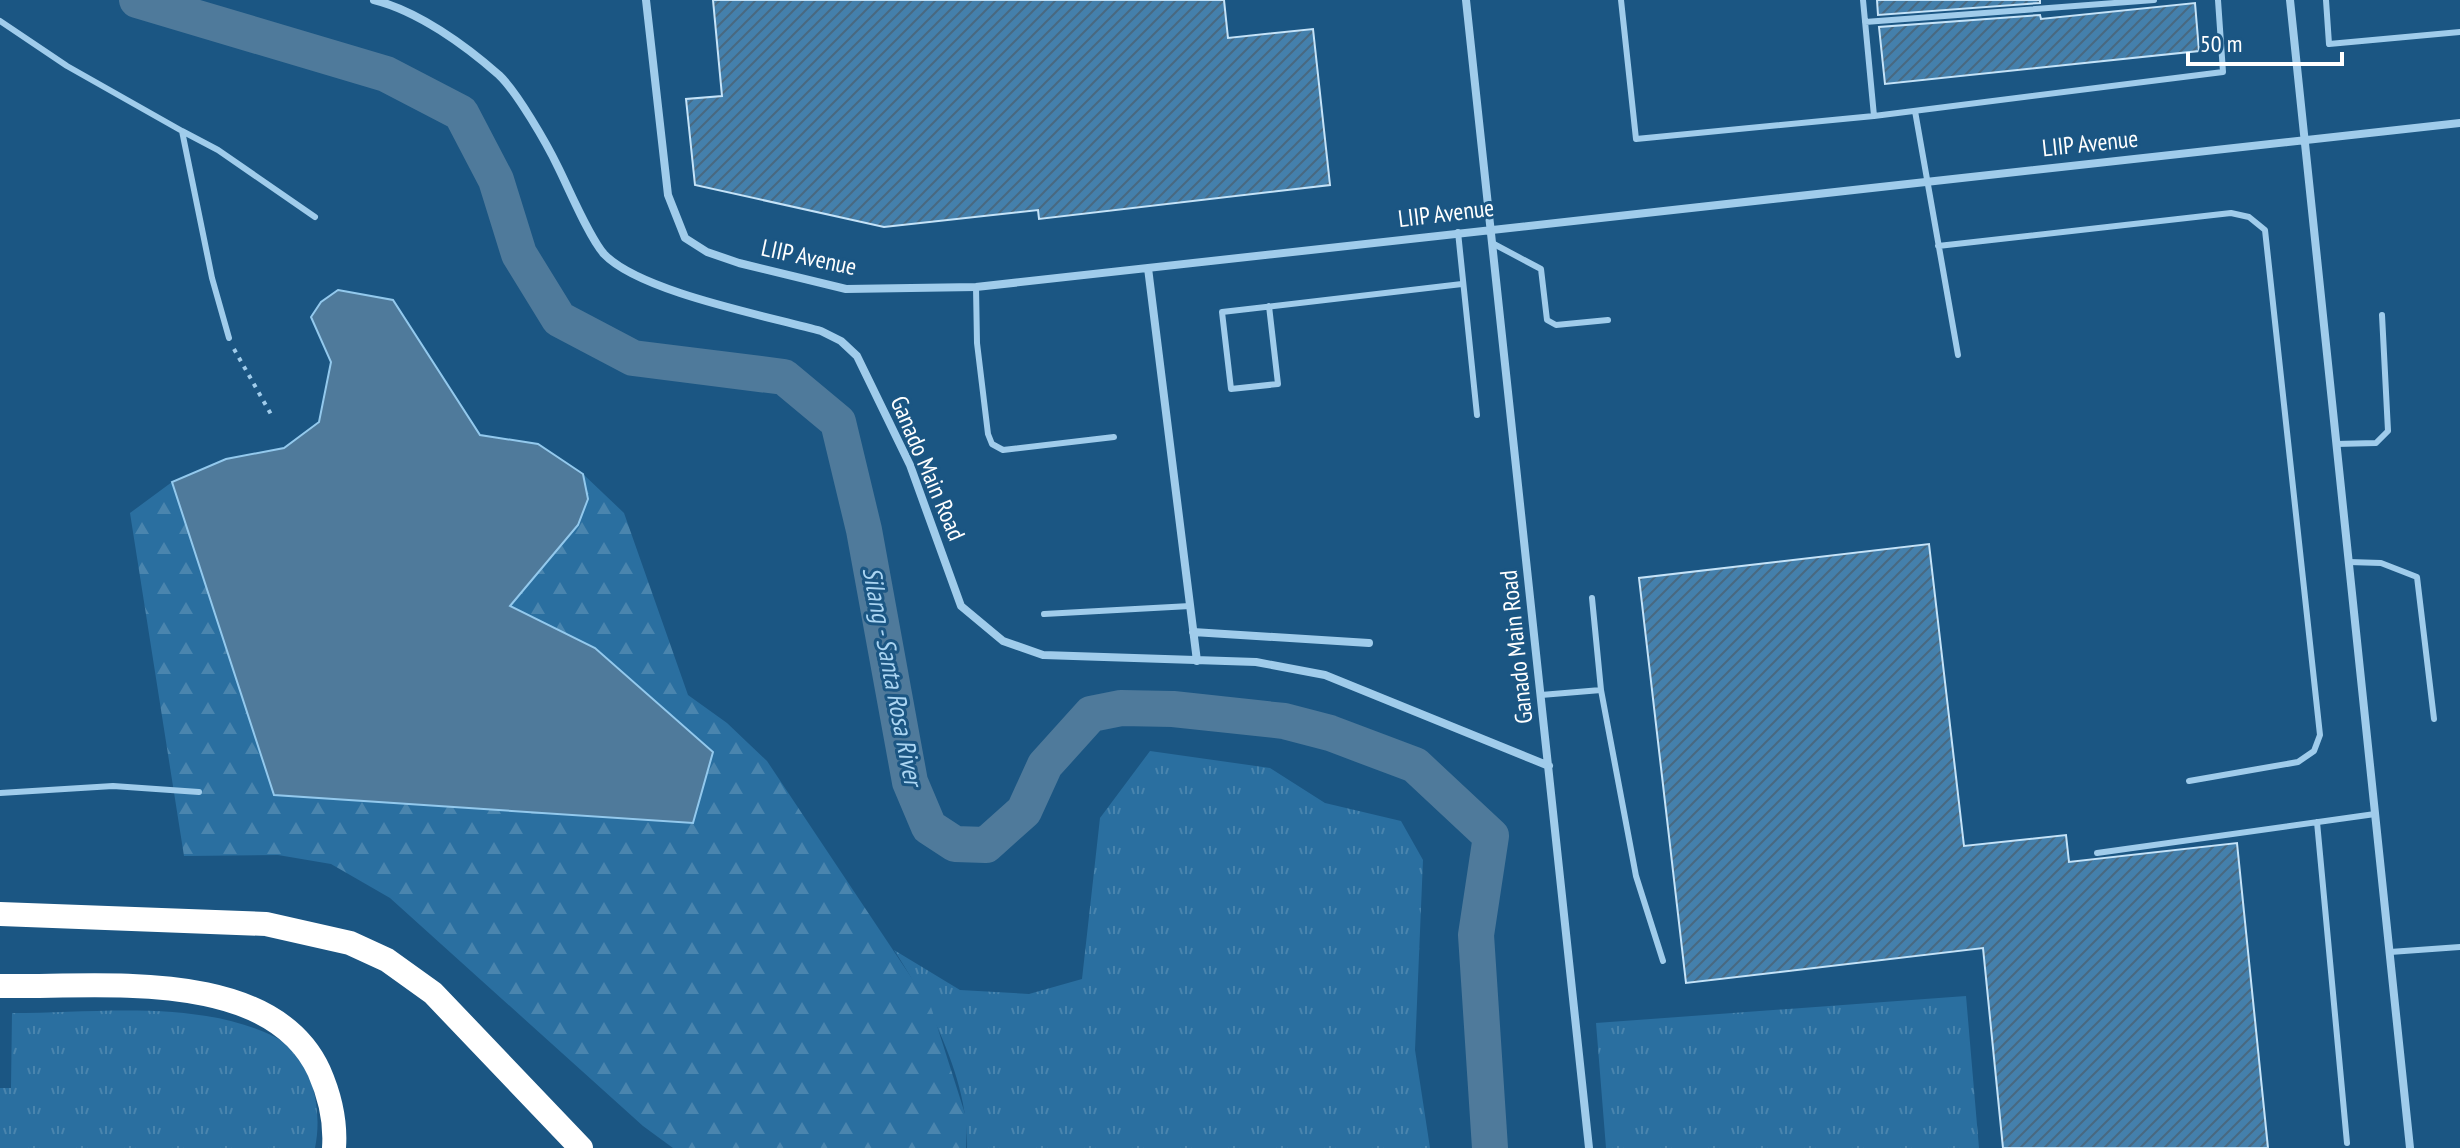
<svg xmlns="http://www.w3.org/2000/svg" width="2460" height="1148" viewBox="0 0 2460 1148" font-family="'PT Sans Narrow',sans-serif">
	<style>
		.grass { fill: url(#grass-tufts) }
		.forest { fill: url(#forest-firs) }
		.water { fill: #4f7a9b; stroke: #93c9ed; stroke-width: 2 }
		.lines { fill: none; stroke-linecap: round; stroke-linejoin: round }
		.river { stroke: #4f7a9b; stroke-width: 36 }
		.building { fill: url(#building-hatch); stroke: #c5e3f8; stroke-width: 2 }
		.path { stroke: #a0cceb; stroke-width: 4; stroke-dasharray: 4 6; stroke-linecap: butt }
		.service { stroke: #a0cceb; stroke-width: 6 }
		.minor { stroke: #a0cceb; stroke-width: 8 }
		.motorway { stroke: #fff; stroke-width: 24 }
		.labels { text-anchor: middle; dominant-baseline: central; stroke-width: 6; stroke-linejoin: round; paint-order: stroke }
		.street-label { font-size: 24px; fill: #fff; stroke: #1b5683 }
		.water-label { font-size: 26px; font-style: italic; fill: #abd5f2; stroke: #1b5683 }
	</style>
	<defs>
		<pattern id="grass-tufts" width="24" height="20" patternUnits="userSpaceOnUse" patternTransform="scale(2)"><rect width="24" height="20" fill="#2a6fa0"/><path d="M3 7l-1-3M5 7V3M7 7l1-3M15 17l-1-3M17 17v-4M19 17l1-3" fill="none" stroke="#4a85ae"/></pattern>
		<pattern id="forest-firs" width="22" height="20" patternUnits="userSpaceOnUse" patternTransform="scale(2)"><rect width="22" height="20" fill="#2a6fa0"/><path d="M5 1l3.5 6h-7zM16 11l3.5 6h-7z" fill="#4a85ae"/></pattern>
		<pattern id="building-hatch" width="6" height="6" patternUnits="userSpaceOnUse" patternTransform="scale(2)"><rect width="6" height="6" fill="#4480ac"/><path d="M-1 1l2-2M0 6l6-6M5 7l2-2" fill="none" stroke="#486981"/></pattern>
	</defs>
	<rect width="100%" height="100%" fill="#1b5683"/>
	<!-- grass -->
	<path class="grass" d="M1150,751L1270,768L1325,803L1401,821L1423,860L1415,1050L1430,1148H967C969,1081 930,1005 894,950L960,990L1029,994L1082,979L1100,818Z
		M1966,996L1979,1148H1606L1596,1023Z
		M12,1013C96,1013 195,999 273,1036C313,1055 323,1110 315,1148H0V1088H11Z"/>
	<!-- forest -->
	<path class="forest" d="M583,474L624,513L688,695L727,723L767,761L931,1007L967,1120L966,1148H673L643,1126L390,898L331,864L278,855L184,856L130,513L172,482L274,795L595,648L509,606L578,525L588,499Z"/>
	<!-- water -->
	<path class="water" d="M338,290L393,300L480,435L538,444L583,474L588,499L578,525L510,606L595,648L713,752L693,823L274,795L172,482L226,459L284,448L319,422L331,362L311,317L321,302Z"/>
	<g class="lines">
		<!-- river -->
		<path class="river" d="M137,0L386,74L461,113L496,180L519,254L559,319L633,358L784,377L838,422L864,530L910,782L929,827L955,844L986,845L1024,811L1045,765L1091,714L1121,708L1173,709L1284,721L1330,733L1415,765L1491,836L1476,935L1490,1148"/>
	</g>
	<!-- building -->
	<path class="building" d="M713,0H1224L1228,38L1313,29L1330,185L1039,219L1038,210L884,227L695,185L686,99L722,96Z
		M1877,0H2040V3L1878,15Z
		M2195,3L2199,51L1885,84L1879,27L2040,15L2041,19Z
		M1929,544L1964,846L2066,835L2069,862L2237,843L2268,1148H2003L1983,948L1686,983L1639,578Z"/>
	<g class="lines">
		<!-- path -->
		<path class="path" d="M234,349L272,416"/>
		<!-- service -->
		<path class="service" d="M1621,0L1636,139L1874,116L1863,0
			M2326,0L2329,44L2460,32
			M0,21L67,66L182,131L212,278L229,338
			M1865,22L2154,0
			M1915,111L1958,355
			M1874,116L2223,72L2218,0
			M182,131L218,150L315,217
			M1458,232L1477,415
			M1492,243L1541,269L1547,320L1556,325L1608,320
			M1938,246L2231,213L2249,217L2265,230L2320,735L2314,751L2298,762L2189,781
			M976,287L977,343L988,434L992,444L1003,450L1114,437
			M1269,306L1278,384L1231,389L1222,312L1462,284
			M2336,444L2376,443L2388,431L2382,315
			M2349,562L2381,563L2417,577L2434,719
			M1592,598L1601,690
			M1044,614L1190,606
			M1541,695L1601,690L1636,876L1663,961
			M0,793L113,786L199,792
			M2317,822L2347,1143
			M2097,853L2375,814
			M2390,952L2460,947"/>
		<!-- minor -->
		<path class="minor" d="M374,0C418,11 465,45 499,75C517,92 547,144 558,167C569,189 589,237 604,254C640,292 768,316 821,331L841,341L857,356L910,465L961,606L1003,641L1043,655L1256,662L1325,675L1549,766
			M646,0L668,195L685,238L707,252L739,263L846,289L976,287L2460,123
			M1466,0L1589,1148
			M2290,0L2410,1148
			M1148,268L1197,661
			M1193,632L1369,643"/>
		<!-- motorway -->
		<path class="motorway" d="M0,914L266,924L350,943L387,960L433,993L581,1148
			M0,986C97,988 270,965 319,1071C330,1096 336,1121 334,1148"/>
	</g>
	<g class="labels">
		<!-- street labels -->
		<g class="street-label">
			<text transform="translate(2090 143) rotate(-6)">LIIP Avenue</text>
			<text transform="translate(1446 213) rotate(-7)">LIIP Avenue</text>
			<text transform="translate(809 257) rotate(12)">LIIP Avenue</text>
			<text transform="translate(928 468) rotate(67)">Ganado Main Road</text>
			<text transform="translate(1516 647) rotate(-96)">Ganado Main Road</text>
		</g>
		<!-- water labels -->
		<g class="water-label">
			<text transform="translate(893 676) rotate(79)">Silang - Santa Rosa River</text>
		</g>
	</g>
	<!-- scale -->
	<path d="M2188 52v12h154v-12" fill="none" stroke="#ffffff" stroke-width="4"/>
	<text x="2200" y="52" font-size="24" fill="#ffffff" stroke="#1b5683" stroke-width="6" paint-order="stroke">50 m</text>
</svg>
